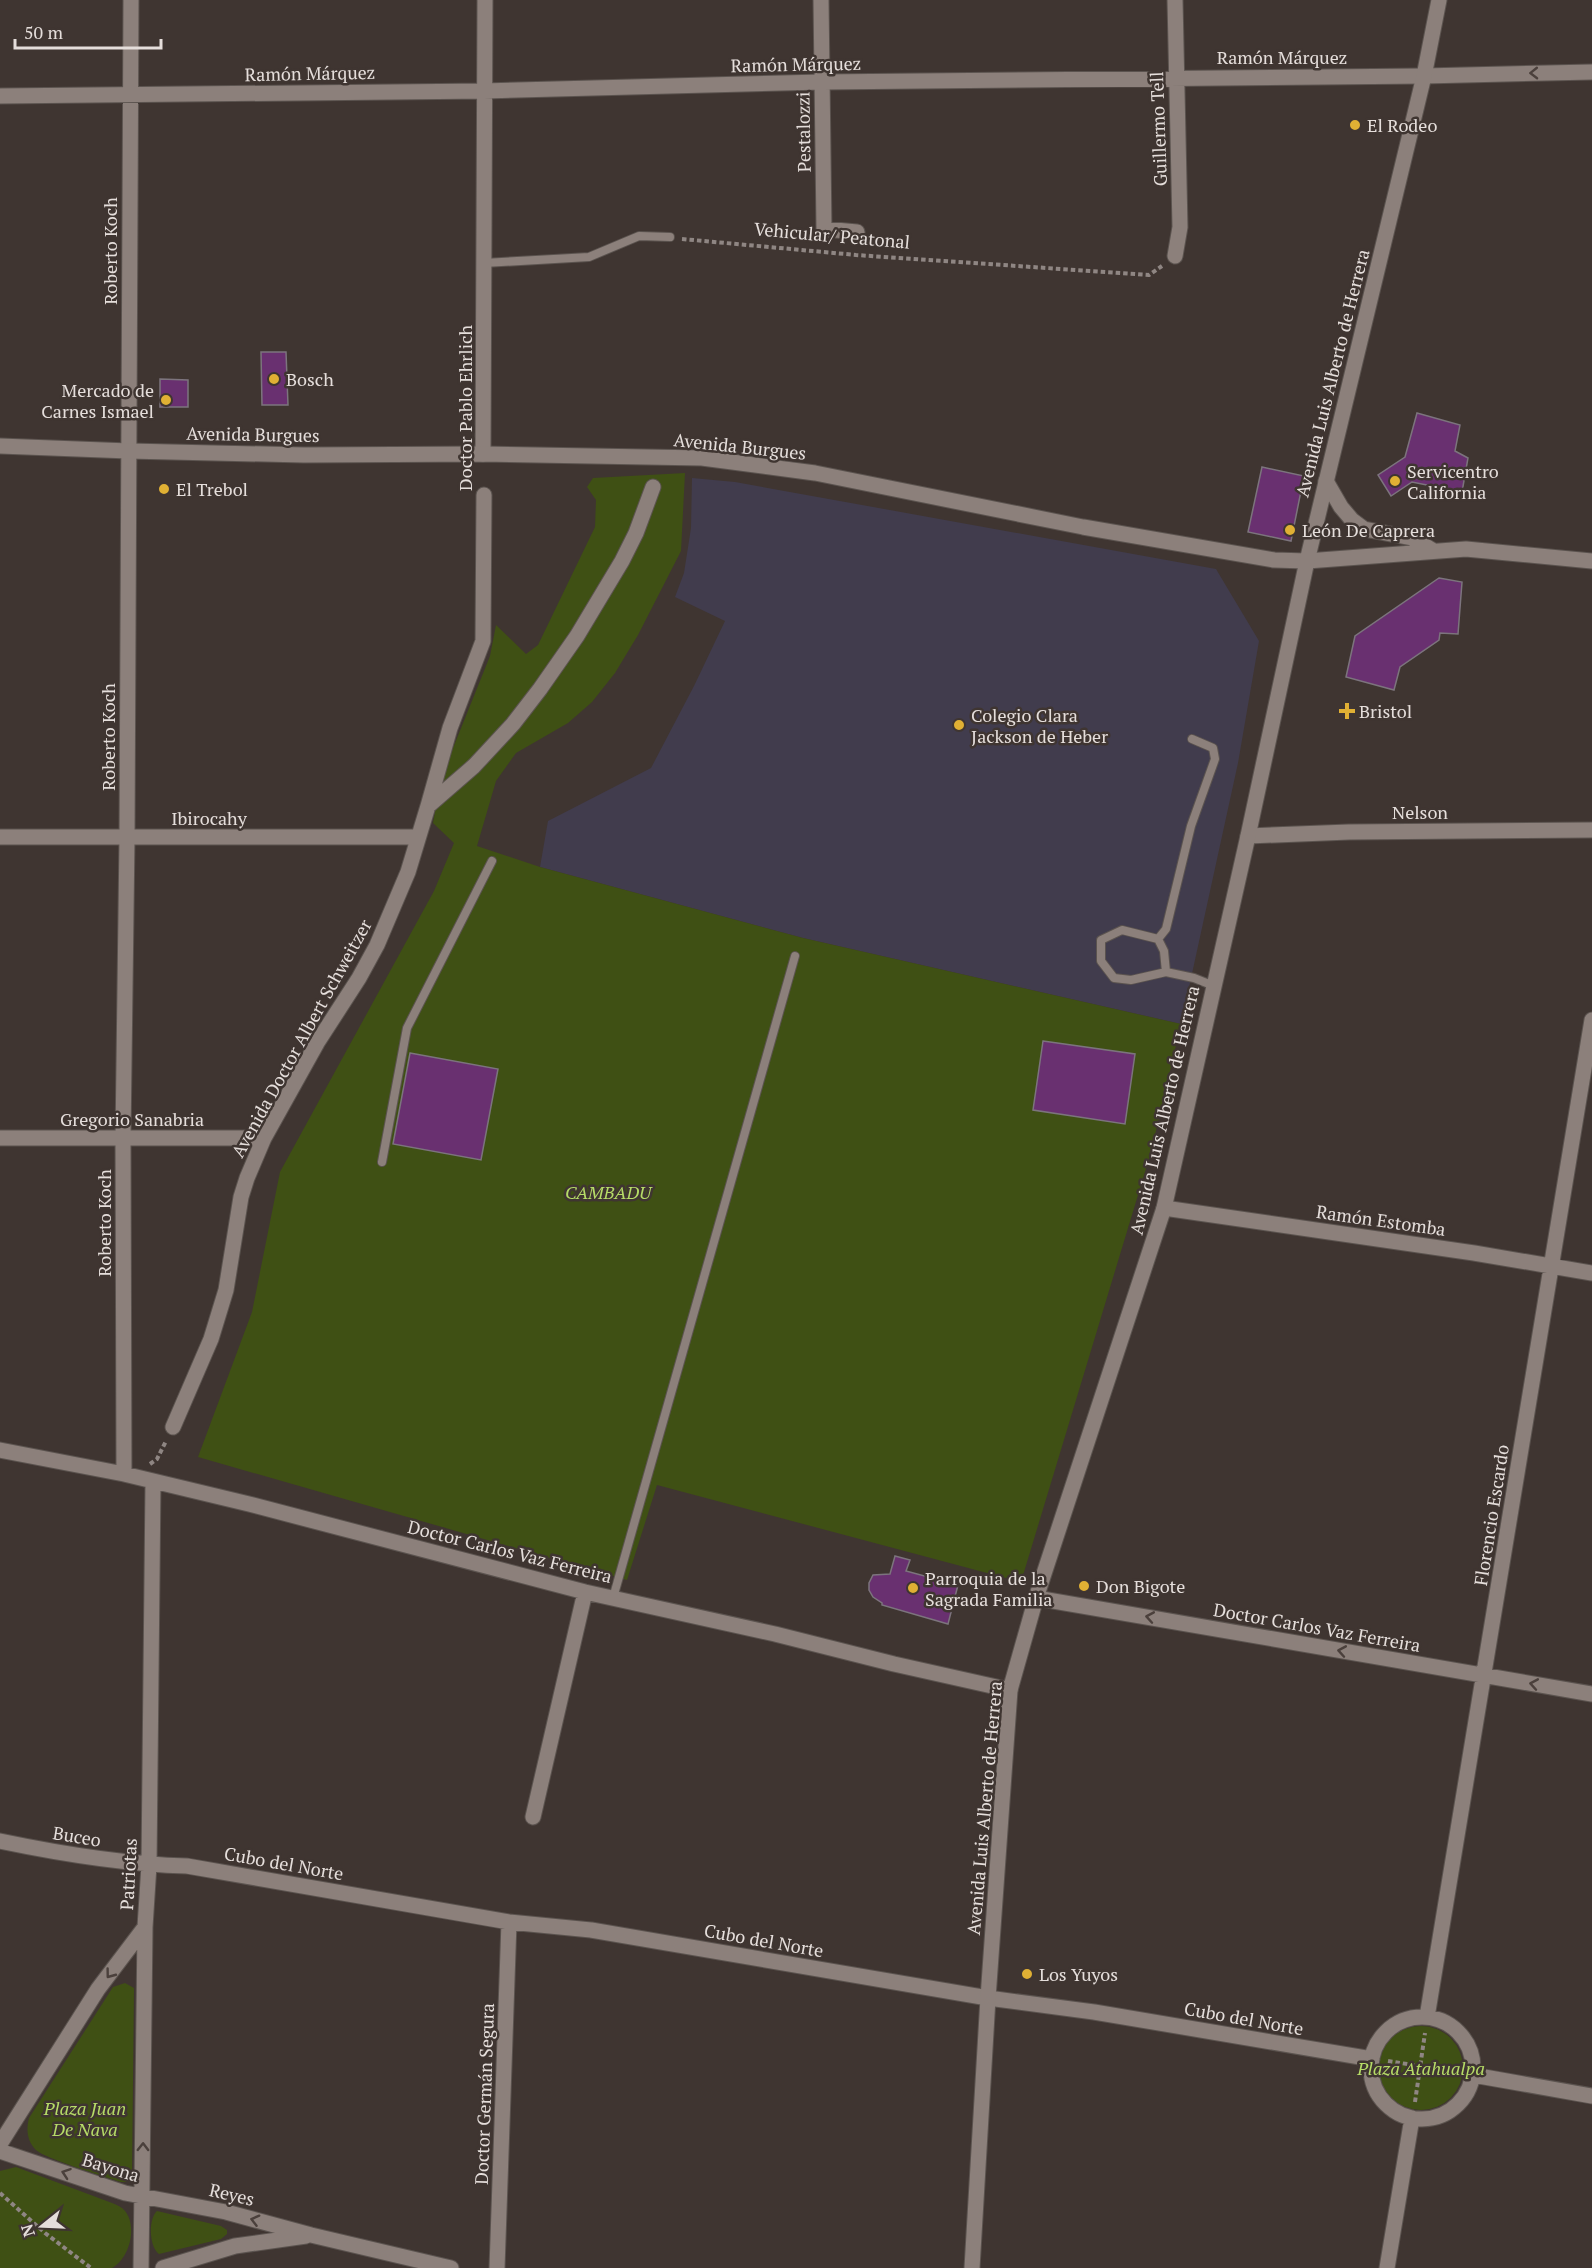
<svg xmlns="http://www.w3.org/2000/svg" width="1592" height="2268" viewBox="0 0 1592 2268" font-family="'PT Serif',serif">
	<style>
		.education { fill: #413c4d }
		.green { fill: #3f5014 }
		.building { fill: #693070; stroke: #7c747d; stroke-width: 1.5 }
		.lines { fill: none; stroke-linecap: round; stroke-linejoin: round }
		.service-casing { stroke: #5b534f; stroke-width: 10 }
		.minor-casing { stroke: #5b534f; stroke-width: 17 }
		.tertiary-casing { stroke: #5b534f; stroke-width: 17 }
		.secondary-casing { stroke: #5b534f; stroke-width: 17 }
		.path { stroke: #8f8683; stroke-width: 4; stroke-dasharray: 4.5 3; stroke-linecap: butt }
		.service { stroke: #8c807b; stroke-width: 8 }
		.minor { stroke: #8c807b; stroke-width: 15 }
		.tertiary { stroke: #8c807b; stroke-width: 15 }
		.secondary { stroke: #8c807b; stroke-width: 15 }
		.oneway { stroke: #4b403c }
		.poi-dot { fill: #e0b034; stroke: #3f3531; stroke-width: 2 }
		.labels { text-anchor: middle; dominant-baseline: central; stroke-width: 5; stroke-linejoin: round; paint-order: stroke }
		.street-label { font-size: 18px; fill: #e5dedb; stroke: #3f3531 }
		.poi-label { font-size: 18px; fill: #e5dedb; stroke: #3f3531; text-anchor: start }
		.park-label { font-size: 18px; font-style: italic; fill: #b6dc67; stroke: #3f3531 }
	</style>
	<rect width="100%" height="100%" fill="#3f3531"/>
	<!-- education -->
	<path class="education" d="M692,478L735,482L1216,569L1259,641L1238,763L1181,1024L803,938L540,867L548,821L651,768L694,686L725,621L675,597L684,573L691,528Z"/>
	<!-- green -->
	<path class="green" d="M685,473L681,551L638,635L615,673L592,702L568,723L516,753L496,781L477,846L540,867L803,938L1181,1024L1151,1152L1021,1582L657,1485L627,1580L198,1457L252,1312L280,1172L434,891L454,843L433,823L441,778L490,656L496,625L526,654L538,645L595,527L596,500L587,487L593,478Z
		M125,1983L134,1988L132,2174L126,2182H121C106,2177 44,2158 36,2150C27,2141 26,2130 29,2118L113,1987Z
		M1379 2068a42 42 0 1 1 84 0a42 42 0 1 1-84 0Z
		M16,2167L112,2203C117,2205 122,2207 125,2211C138,2227 129,2259 112,2268H0V2171Z
		M157,2211L221,2226L227,2230V2234L221,2239L159,2254C149,2247 148,2219 157,2211Z"/>
	<!-- building -->
	<path class="building" d="M261,352H286L288,405H262Z
		M160,379L188,380V407H160Z
		M1417,413L1460,425L1455,451L1468,458L1462,492L1412,482L1391,496L1378,475L1405,457Z
		M1262,467L1304,476L1291,541L1248,532Z
		M1439,578L1462,582L1458,634L1440,633L1439,640L1400,667L1394,690L1346,677L1355,636Z
		M1043,1041L1135,1054L1125,1124L1033,1110Z
		M410,1053L498,1069L481,1160L393,1144Z
		M895,1556L910,1560L906,1571L958,1585L948,1624L882,1605V1603L873,1597L869,1590V1583L873,1575L890,1574Z"/>
	<g class="lines">
		<!-- service casing -->
		<g class="service-casing">
			<path id="service" d="M484,263L589,257L639,236L670,237
				M1158,939L1166,929L1191,826L1215,759L1213,748L1192,739
				M1166,972L1164,951L1158,939L1122,930L1101,940V961L1114,978L1131,980L1166,972L1194,978L1214,986
				M382,1162L407,1028L492,861
				M613,1598L795,956"/>
		</g>
		<!-- minor casing -->
		<g class="minor-casing">
			<path id="minor" d="M821,0L824,229L857,232
				M1175,0L1180,227L1175,256
				M0,96L484,91L822,82L1424,76L1592,72
				M483,454L485,0
				M428,806L450,728L483,641L484,495
				M1248,836L1349,832L1592,830
				M0,837H418
				M0,1138H264
				M1164,1208L1474,1253L1592,1273
				M173,1427L211,1339L226,1290L241,1197L247,1178L264,1138L317,1043L359,978L377,945L408,872L428,806L474,766L513,724L540,689L577,636L622,561L636,533L653,487
				M0,1450L124,1474L249,1504L585,1592L775,1634L894,1664L1010,1690
				M124,1474L123,1138L127,838L131,0
				M1036,1598L1592,1694
				M533,1817L585,1592
				M0,1841C62,1854 123,1864 187,1866L509,1922L591,1930L988,1998L1094,2012L1372,2059
				M1427,2017L1592,1020
				M1371 2068a51 51 0 1 1 102 0a51 51 0 1 1-102 0Z
				M1473,2075L1592,2096
				M0,2144L98,1989L145,1927
				M0,2151L125,2193L226,2212L311,2235L451,2268
				M141,2268L145,1927L149,1865L153,1482
				M163,2268L235,2246L306,2236
				M497,2268L509,1922
				M1387,2268L1412,2118"/>
		</g>
		<!-- tertiary casing -->
		<g class="tertiary-casing">
			<path id="tertiary" d="M0,446L129,451L304,455L483,454L702,458L815,473L1083,527L1274,560L1307,561L1466,549L1592,561
				M1326,481L1341,507L1352,520L1364,529L1412,538L1432,550"/>
		</g>
		<!-- secondary casing -->
		<g class="secondary-casing">
			<path id="secondary" d="M972,2268L988,1998L1010,1690L1036,1598L1164,1208L1248,836L1307,561L1424,76L1439,0"/>
		</g>
		<!-- path -->
		<path class="path" d="M682,239L856,255L1149,275L1162,266
			M150,1464L157,1459L166,1441
			M1388,2061L1457,2072
			M1415,2102L1425,2033
			M0,2193L45,2233L91,2268"/>
		<!-- service -->
		<use href="#service" class="service"/>
		<!-- minor -->
		<use href="#minor" class="minor"/>
		<!-- tertiary -->
		<use href="#tertiary" class="tertiary"/>
		<!-- secondary -->
		<use href="#secondary" class="secondary"/>
	</g>
	<!-- one-way arrows -->
	<defs><path id="oneway-chevron" d="M-2-3.5L2.5 0L-2 3.5" fill="none" stroke-width="1.6" stroke-linecap="round" stroke-linejoin="round" transform="scale(1.5)"/></defs>
	<g class="oneway">
		<use href="#oneway-chevron" transform="translate(1534 73) rotate(179)"/>
		<use href="#oneway-chevron" transform="translate(1150 1617) rotate(-170)"/>
		<use href="#oneway-chevron" transform="translate(1342 1651) rotate(-170)"/>
		<use href="#oneway-chevron" transform="translate(1534 1684) rotate(-170)"/>
		<use href="#oneway-chevron" transform="translate(110 1974) rotate(127)"/>
		<use href="#oneway-chevron" transform="translate(143 2147) rotate(-89)"/>
		<use href="#oneway-chevron" transform="translate(66 2173) rotate(-161)"/>
		<use href="#oneway-chevron" transform="translate(255 2220) rotate(-165)"/>
	</g>
	<!-- markers -->
	<g class="poi-dot">
		<circle cx="1355" cy="125" r="6"/>
		<circle cx="274" cy="379" r="6"/>
		<circle cx="166" cy="400" r="6"/>
		<circle cx="1395" cy="481" r="6"/>
		<circle cx="164" cy="489" r="6"/>
		<circle cx="1290" cy="530" r="6"/>
		<path d="M1344 702h6v6h6v6h-6v6h-6v-6h-6v-6h6z"/>
		<circle cx="959" cy="725" r="6"/>
		<circle cx="1084" cy="1586" r="6"/>
		<circle cx="913" cy="1588" r="6"/>
		<circle cx="1027" cy="1974" r="6"/>
	</g>
	<g class="labels">
		<!-- street labels -->
		<g class="street-label">
			<text x="1282" y="57">Ramón Márquez</text>
			<text transform="translate(796 64) rotate(-1)">Ramón Márquez</text>
			<text transform="translate(310 73) rotate(-1)">Ramón Márquez</text>
			<text transform="translate(1158 129) rotate(-92)">Guillermo Tell</text>
			<text transform="translate(803 132) rotate(-91)">Pestalozzi</text>
			<text transform="translate(832 235) rotate(5)">Vehicular/ Peatonal</text>
			<text transform="translate(110 251) rotate(-90)">Roberto Koch</text>
			<text transform="translate(1332 373) rotate(-76)">Avenida Luis Alberto de Herrera</text>
			<text transform="translate(465 408) rotate(-90)">Doctor Pablo Ehrlich</text>
			<text transform="translate(253 434) rotate(1)">Avenida Burgues</text>
			<text transform="translate(740 446) rotate(6)">Avenida Burgues</text>
			<text transform="translate(108 737) rotate(-90)">Roberto Koch</text>
			<text x="1420" y="812">Nelson</text>
			<text x="209" y="818">Ibirocahy</text>
			<text transform="translate(301 1038) rotate(-61)">Avenida Doctor Albert Schweitzer</text>
			<text transform="translate(1164 1110) rotate(-77)">Avenida Luis Alberto de Herrera</text>
			<text x="132" y="1119">Gregorio Sanabria</text>
			<text transform="translate(1381 1220) rotate(8)">Ramón Estomba</text>
			<text transform="translate(104 1223) rotate(-90)">Roberto Koch</text>
			<text transform="translate(1491 1515) rotate(-81)">Florencio Escardo</text>
			<text transform="translate(510 1551) rotate(14)">Doctor Carlos Vaz Ferreira</text>
			<text transform="translate(1317 1627) rotate(10)">Doctor Carlos Vaz Ferreira</text>
			<text transform="translate(984 1808) rotate(-85)">Avenida Luis Alberto de Herrera</text>
			<text transform="translate(77 1836) rotate(9)">Buceo</text>
			<text transform="translate(284 1863) rotate(10)">Cubo del Norte</text>
			<text transform="translate(128 1874) rotate(-87)">Patriotas</text>
			<text transform="translate(764 1940) rotate(10)">Cubo del Norte</text>
			<text transform="translate(1244 2018) rotate(10)">Cubo del Norte</text>
			<text transform="translate(484 2094) rotate(-88)">Doctor Germán Segura</text>
			<text transform="translate(111 2167) rotate(17)">Bayona</text>
			<text transform="translate(232 2194) rotate(13)">Reyes</text>
		</g>
		<!-- poi labels -->
		<g class="poi-label">
			<text x="1367" y="125">El Rodeo</text>
			<text x="286" y="379">Bosch</text>
			<text x="154" y="390" text-anchor="end">Mercado de<tspan x="154" dy="21">Carnes Ismael</tspan></text>
			<text x="1407" y="471">Servicentro<tspan x="1407" dy="21">California</tspan></text>
			<text x="176" y="489">El Trebol</text>
			<text x="1302" y="530">León De Caprera</text>
			<text x="1359" y="711">Bristol</text>
			<text x="971" y="715">Colegio Clara<tspan x="971" dy="21">Jackson de Heber</tspan></text>
			<text x="925" y="1578">Parroquia de la<tspan x="925" dy="21">Sagrada Familia</tspan></text>
			<text x="1096" y="1586">Don Bigote</text>
			<text x="1039" y="1974">Los Yuyos</text>
		</g>
		<!-- park labels -->
		<g class="park-label">
			<text x="608" y="1192">CAMBADU</text>
			<text x="1421" y="2068">Plaza Atahualpa</text>
			<text x="85" y="2108">Plaza Juan<tspan x="85" dy="21">De Nava</tspan></text>
		</g>
	</g>
	<!-- north arrow -->
	<g transform="translate(42 2226) rotate(252)" stroke="#3f3531" stroke-width="4.5" paint-order="stroke">
	<path d="M0-4.5L10 22L0 15L-10 22Z" fill="#e5dedb"/>
	<text y="-9" font-size="16" font-weight="bold" text-anchor="middle" fill="#e5dedb">N</text>
	</g>
	<!-- scale -->
	<path d="M15 39v9h146v-9" fill="none" stroke="#e5dedb" stroke-width="3"/>
	<text x="24" y="39" font-size="18" fill="#e5dedb" stroke="#3f3531" stroke-width="4.5" paint-order="stroke">50 m</text>
</svg>
